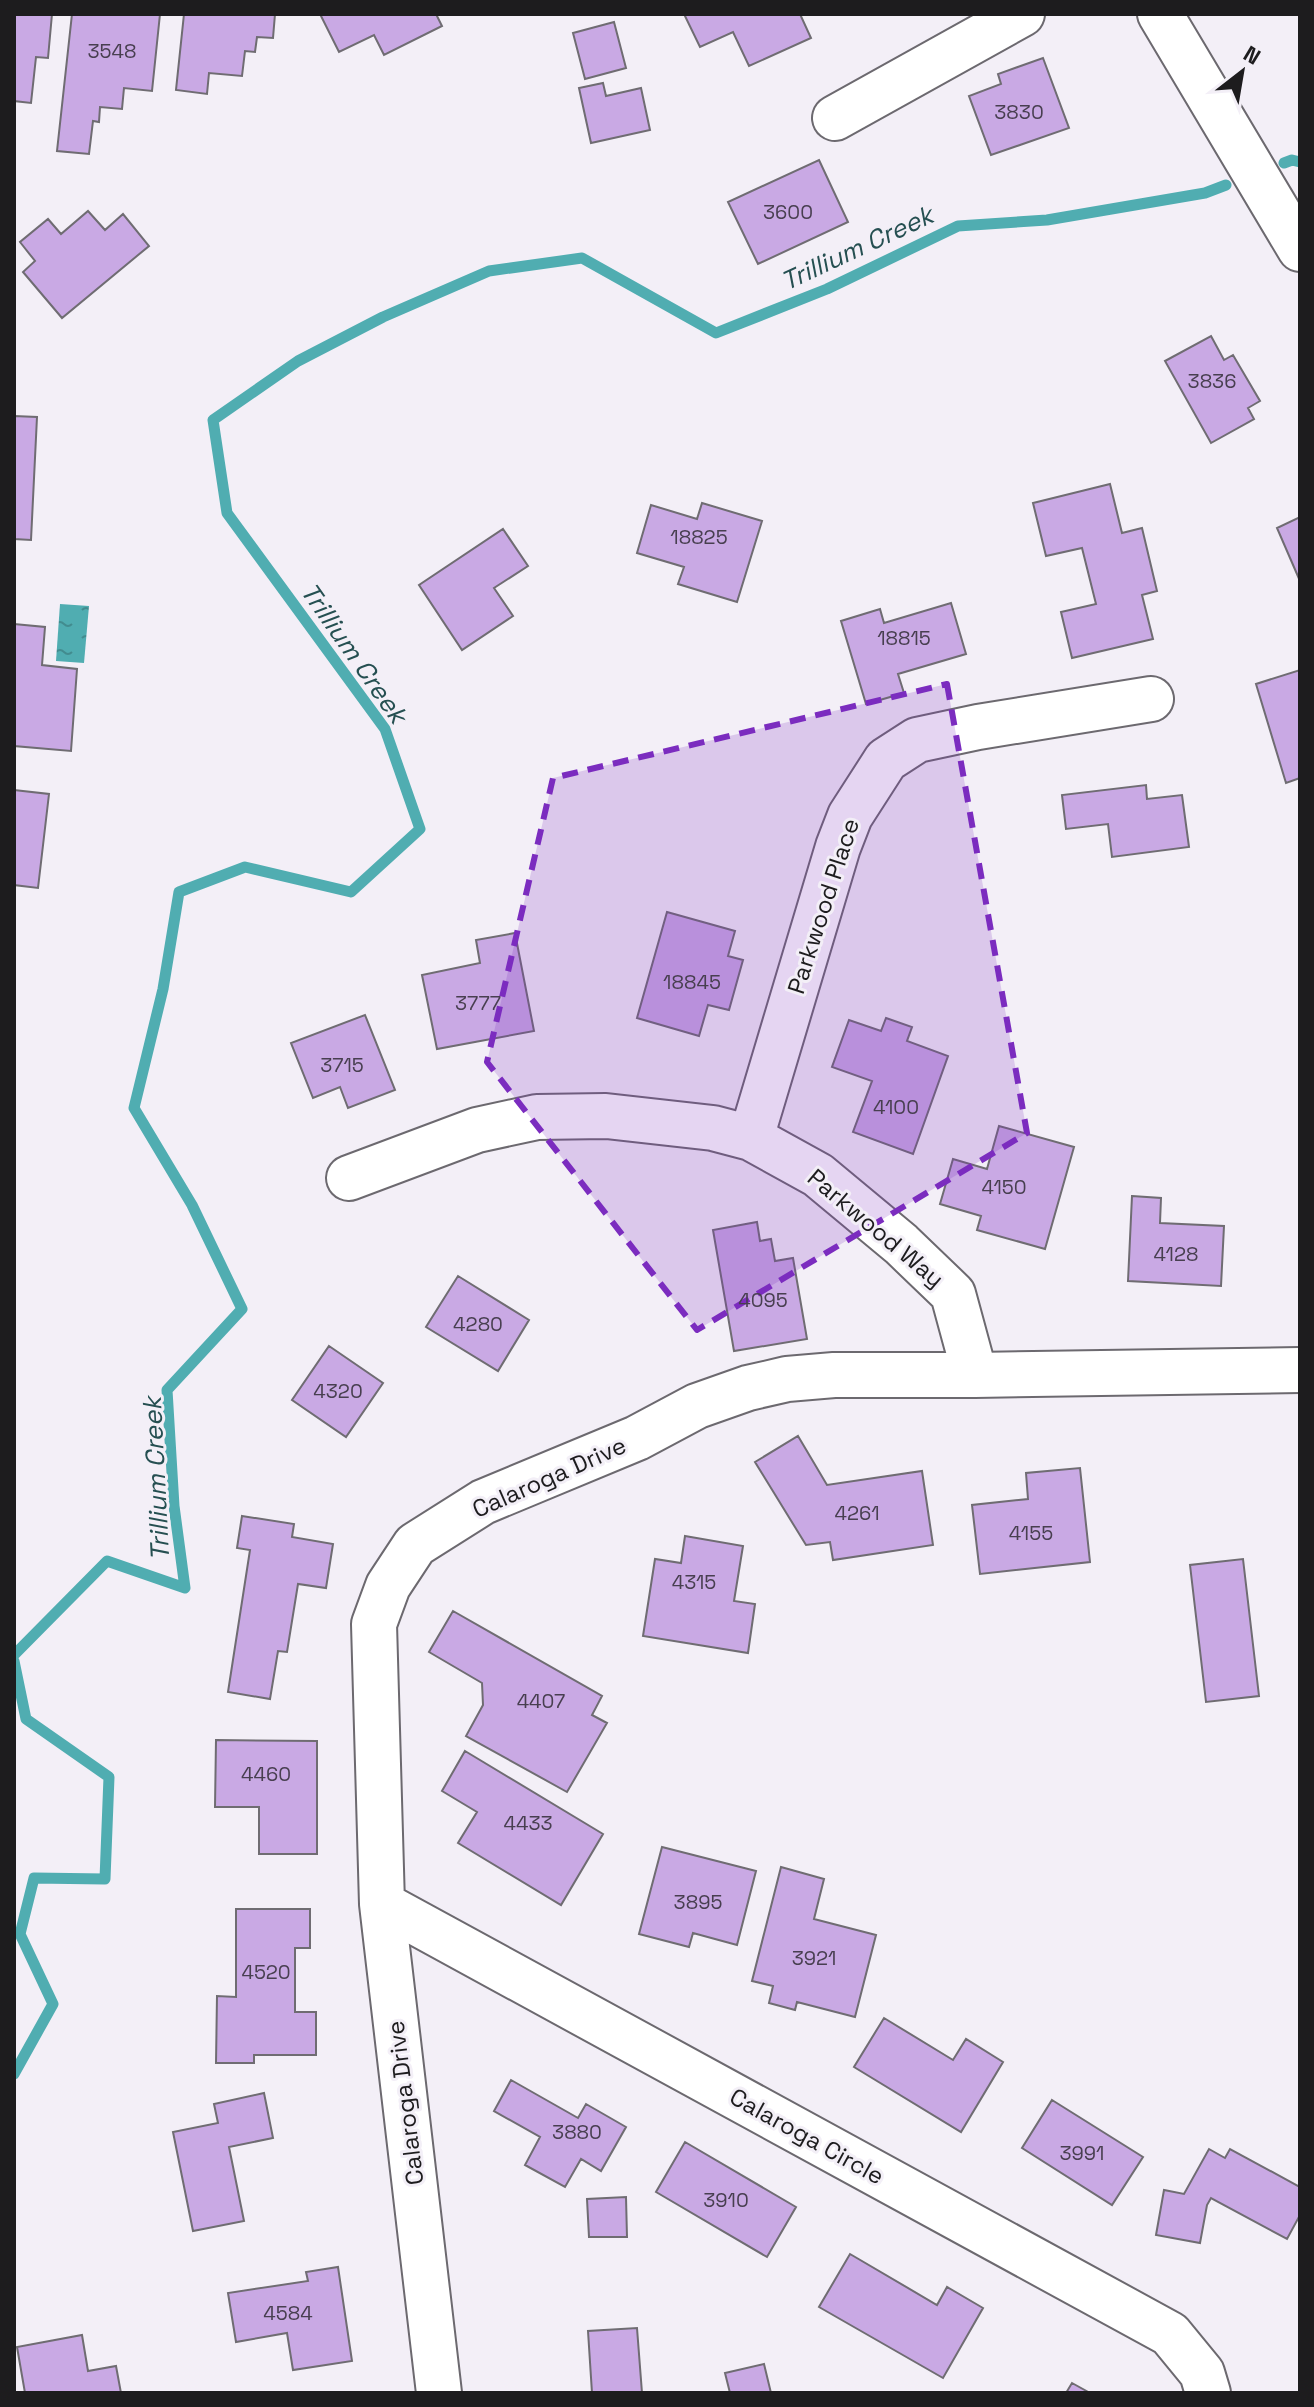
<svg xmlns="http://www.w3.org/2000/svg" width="1314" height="2407" viewBox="0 0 1314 2407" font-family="'Space Grotesk',sans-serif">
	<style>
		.water { fill: url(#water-ripples) }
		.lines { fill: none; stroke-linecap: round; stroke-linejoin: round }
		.stream { stroke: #50adb1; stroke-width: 11 }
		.building { fill: #c9a9e4; stroke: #6f6c72; stroke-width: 2 }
		.minor-casing { stroke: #6c696f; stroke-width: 48 }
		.minor { stroke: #fff; stroke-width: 44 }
		.marked { fill: #7b2cbf; fill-opacity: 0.2; stroke: #7b2cbf; stroke-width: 6; stroke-dasharray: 16 10; stroke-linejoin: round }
		.labels { text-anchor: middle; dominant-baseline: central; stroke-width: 6; stroke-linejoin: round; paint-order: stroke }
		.number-label { font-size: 20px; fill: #483f50 }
		.street-label { font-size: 24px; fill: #1d1c1e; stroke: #f3eff7 }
		.water-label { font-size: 26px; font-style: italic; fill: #254f51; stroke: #f3eff7 }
	</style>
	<defs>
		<pattern id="water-ripples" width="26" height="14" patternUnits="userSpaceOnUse" patternTransform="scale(2)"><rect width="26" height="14" fill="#50adb1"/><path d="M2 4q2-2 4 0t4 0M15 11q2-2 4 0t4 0" fill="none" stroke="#428c8f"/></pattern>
	</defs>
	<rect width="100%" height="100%" fill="#f3eff7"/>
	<!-- water -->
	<path class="water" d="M60,604L89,606L84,663L56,661Z"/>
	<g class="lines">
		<!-- stream -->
		<path class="stream" d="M1284,163L1292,160L1300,162
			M14,1655L107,1561L185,1588L174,1506L167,1390L242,1309L192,1205L134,1108L163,989L179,892L245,867L351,892L420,829L385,729L227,513L213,420L298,361L383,317L489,271L582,258L716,333L827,289L958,226L1047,220L1205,193L1226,185
			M14,1661L26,1719L109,1777L105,1879L34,1878L20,1934L53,2004L14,2074"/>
	</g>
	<!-- building -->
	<path class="building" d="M14,14H52L48,58L36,57L31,103L14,101Z
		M72,14H160L152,91L124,88L122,109L100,107L99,122L93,121L89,154L57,151Z
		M184,14H275L273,38L257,37L255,52L245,51L242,76L209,73L207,94L176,90Z
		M320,14H436L442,26L384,55L374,35L339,52Z
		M684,14H800L811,38L749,66L733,32L700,47Z
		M614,22L626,68L585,79L573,33Z
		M1043,58L1069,128L991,155L969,96L1001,84L998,74Z
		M603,83L606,96L641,88L650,130L591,143L579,88Z
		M819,160L848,222L758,264L728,202Z
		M88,211L105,230L123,214L149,246L62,318L23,272L35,261L20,242L48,219L61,234Z
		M1211,336L1224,360L1233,355L1260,401L1248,408L1254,419L1211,443L1165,361Z
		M14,416L37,417L31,540L14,539Z
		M1110,484L1122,533L1142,528L1157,591L1142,595L1153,639L1072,658L1061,612L1096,604L1082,548L1046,556L1033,503Z
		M702,503L762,521L737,602L678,584L684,567L637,553L651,505L697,519Z
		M1300,517V581L1277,528Z
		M503,529L528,566L494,588L513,616L462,650L419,585Z
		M951,603L966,654L898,674L904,693L866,704L841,621L880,609L884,623Z
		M14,624L45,627L42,665L77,669L71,751L14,746Z
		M1300,670V778L1286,783L1256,684Z
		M1146,785L1147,799L1182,795L1189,847L1112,857L1108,824L1066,829L1062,795Z
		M14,790L49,794L38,888L14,885Z
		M667,912L735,931L728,956L743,960L729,1010L708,1005L699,1036L637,1018Z
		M515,933L534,1031L437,1049L422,975L480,963L476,940Z
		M365,1015L395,1090L348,1108L340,1087L313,1098L291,1043Z
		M886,1018L912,1027L907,1041L948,1056L913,1154L853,1132L872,1081L832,1067L849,1020L881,1031Z
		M999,1126L1074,1147L1045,1249L977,1230L981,1216L940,1204L953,1159L987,1169Z
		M1132,1196L1161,1198L1160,1223L1224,1226L1221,1286L1128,1281Z
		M757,1222L760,1241L771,1239L775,1261L793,1258L807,1339L734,1351L713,1230Z
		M458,1276L529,1320L498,1371L426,1327Z
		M329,1346L383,1383L346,1437L292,1400Z
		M798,1436L827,1485L922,1471L933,1545L833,1560L830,1542L806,1545L755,1462Z
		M1080,1468L1090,1562L980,1574L972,1505L1028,1499L1026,1473Z
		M242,1516L294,1524L292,1537L333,1544L326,1588L298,1584L287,1652L278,1651L270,1699L228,1692L250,1550L237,1548Z
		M685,1536L743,1546L734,1601L755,1604L748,1653L643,1636L655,1559L681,1563Z
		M1243,1559L1259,1696L1206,1702L1190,1565Z
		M453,1611L602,1696L592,1715L607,1723L567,1792L466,1736L483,1705L482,1683L429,1652Z
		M216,1740L317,1741V1854H259V1807H215Z
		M465,1751L603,1834L561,1905L458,1843L477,1812L442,1791Z
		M662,1847L756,1871L737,1945L693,1933L689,1947L639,1934Z
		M781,1867L824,1879L814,1919L876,1935L855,2017L797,2002L795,2010L769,2003L773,1986L752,1981Z
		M236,1909H310V1948H295V2012H316V2055H254V2063H216L217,1996L236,1997Z
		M884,2018L953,2060L966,2039L1003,2062L961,2132L854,2067Z
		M511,2080L578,2118L586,2104L626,2127L601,2171L581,2159L565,2187L525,2165L540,2137L494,2111Z
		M264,2093L273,2138L229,2147L244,2221L193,2231L173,2132L218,2123L214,2104Z
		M1052,2100L1143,2157L1112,2205L1022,2148Z
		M685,2142L796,2207L767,2257L656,2192Z
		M1209,2149L1225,2158L1230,2149L1300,2187V2215L1287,2239L1211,2198L1207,2205L1200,2243L1156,2235L1164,2190L1184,2194Z
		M626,2197L627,2237H589L587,2199Z
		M850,2254L937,2305L947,2287L983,2308L943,2378L819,2307Z
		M338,2267L352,2361L293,2370L287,2333L236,2342L228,2293L308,2281L306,2272Z
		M637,2328L642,2393H592L588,2331Z
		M82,2335L88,2371L116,2366L121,2393H25L17,2347Z
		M764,2364L771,2393H730L725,2373Z
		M1072,2383L1090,2393H1066Z"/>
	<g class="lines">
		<!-- minor casing -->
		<g class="minor-casing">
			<path id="minor" d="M1160,14L1300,249
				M835,118L1022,14
				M751,1138L838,847L850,816L886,760L917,740L978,727L1151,699
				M349,1178L477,1130L537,1117L606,1116L713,1128L751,1138L818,1175L901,1244L953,1294L975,1375
				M382,1904L1170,2334L1202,2373L1208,2393
				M439,2393L382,1904L374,1624L388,1586L415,1545L483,1502L637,1438L697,1406L748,1388L787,1379L834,1375H975L1300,1370"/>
		</g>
		<!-- minor -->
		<use href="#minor" class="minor"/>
	</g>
	<!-- marked area -->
	<path class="marked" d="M947,684L1027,1133L697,1330L487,1062L553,778Z"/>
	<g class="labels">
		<!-- number labels -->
		<g class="number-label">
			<text x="112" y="51">3548</text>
			<text x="1019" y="112">3830</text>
			<text x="788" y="212">3600</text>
			<text x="1212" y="381">3836</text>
			<text x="699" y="537">18825</text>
			<text x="904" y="638">18815</text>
			<text x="692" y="982">18845</text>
			<text x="478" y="1003">3777</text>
			<text x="342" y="1065">3715</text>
			<text x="896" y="1107">4100</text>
			<text x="1004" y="1187">4150</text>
			<text x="1176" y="1254">4128</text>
			<text x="763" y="1300">4095</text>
			<text x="478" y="1324">4280</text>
			<text x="338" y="1391">4320</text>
			<text x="857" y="1513">4261</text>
			<text x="1031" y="1533">4155</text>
			<text x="694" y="1582">4315</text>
			<text x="541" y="1701">4407</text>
			<text x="266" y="1774">4460</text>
			<text x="528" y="1823">4433</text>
			<text x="698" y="1902">3895</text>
			<text x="814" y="1958">3921</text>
			<text x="266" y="1972">4520</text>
			<text x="577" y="2132">3880</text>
			<text x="1082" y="2153">3991</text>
			<text x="726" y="2200">3910</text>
			<text x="288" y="2313">4584</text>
		</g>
		<!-- street labels -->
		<g class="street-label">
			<text transform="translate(823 906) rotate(-72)">Parkwood Place</text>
			<text transform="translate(876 1228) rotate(40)">Parkwood Way</text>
			<text transform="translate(549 1477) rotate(-24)">Calaroga Drive</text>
			<text transform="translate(405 2103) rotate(-97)">Calaroga Drive</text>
			<text transform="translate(807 2136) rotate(29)">Calaroga Circle</text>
		</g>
		<!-- water labels -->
		<g class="water-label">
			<text transform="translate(857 248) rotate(-25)">Trillium Creek</text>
			<text transform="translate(354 653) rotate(55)">Trillium Creek</text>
			<text transform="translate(156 1479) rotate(-93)">Trillium Creek</text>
		</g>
	</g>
	<!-- border -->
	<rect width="1314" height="2407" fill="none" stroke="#1d1c1e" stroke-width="32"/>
	<!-- north arrow -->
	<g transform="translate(1242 72) rotate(31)" stroke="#f3eff7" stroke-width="6" paint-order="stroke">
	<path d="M0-6L14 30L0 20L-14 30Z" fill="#1d1c1e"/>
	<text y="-12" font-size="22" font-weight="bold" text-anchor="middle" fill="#1d1c1e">N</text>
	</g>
</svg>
